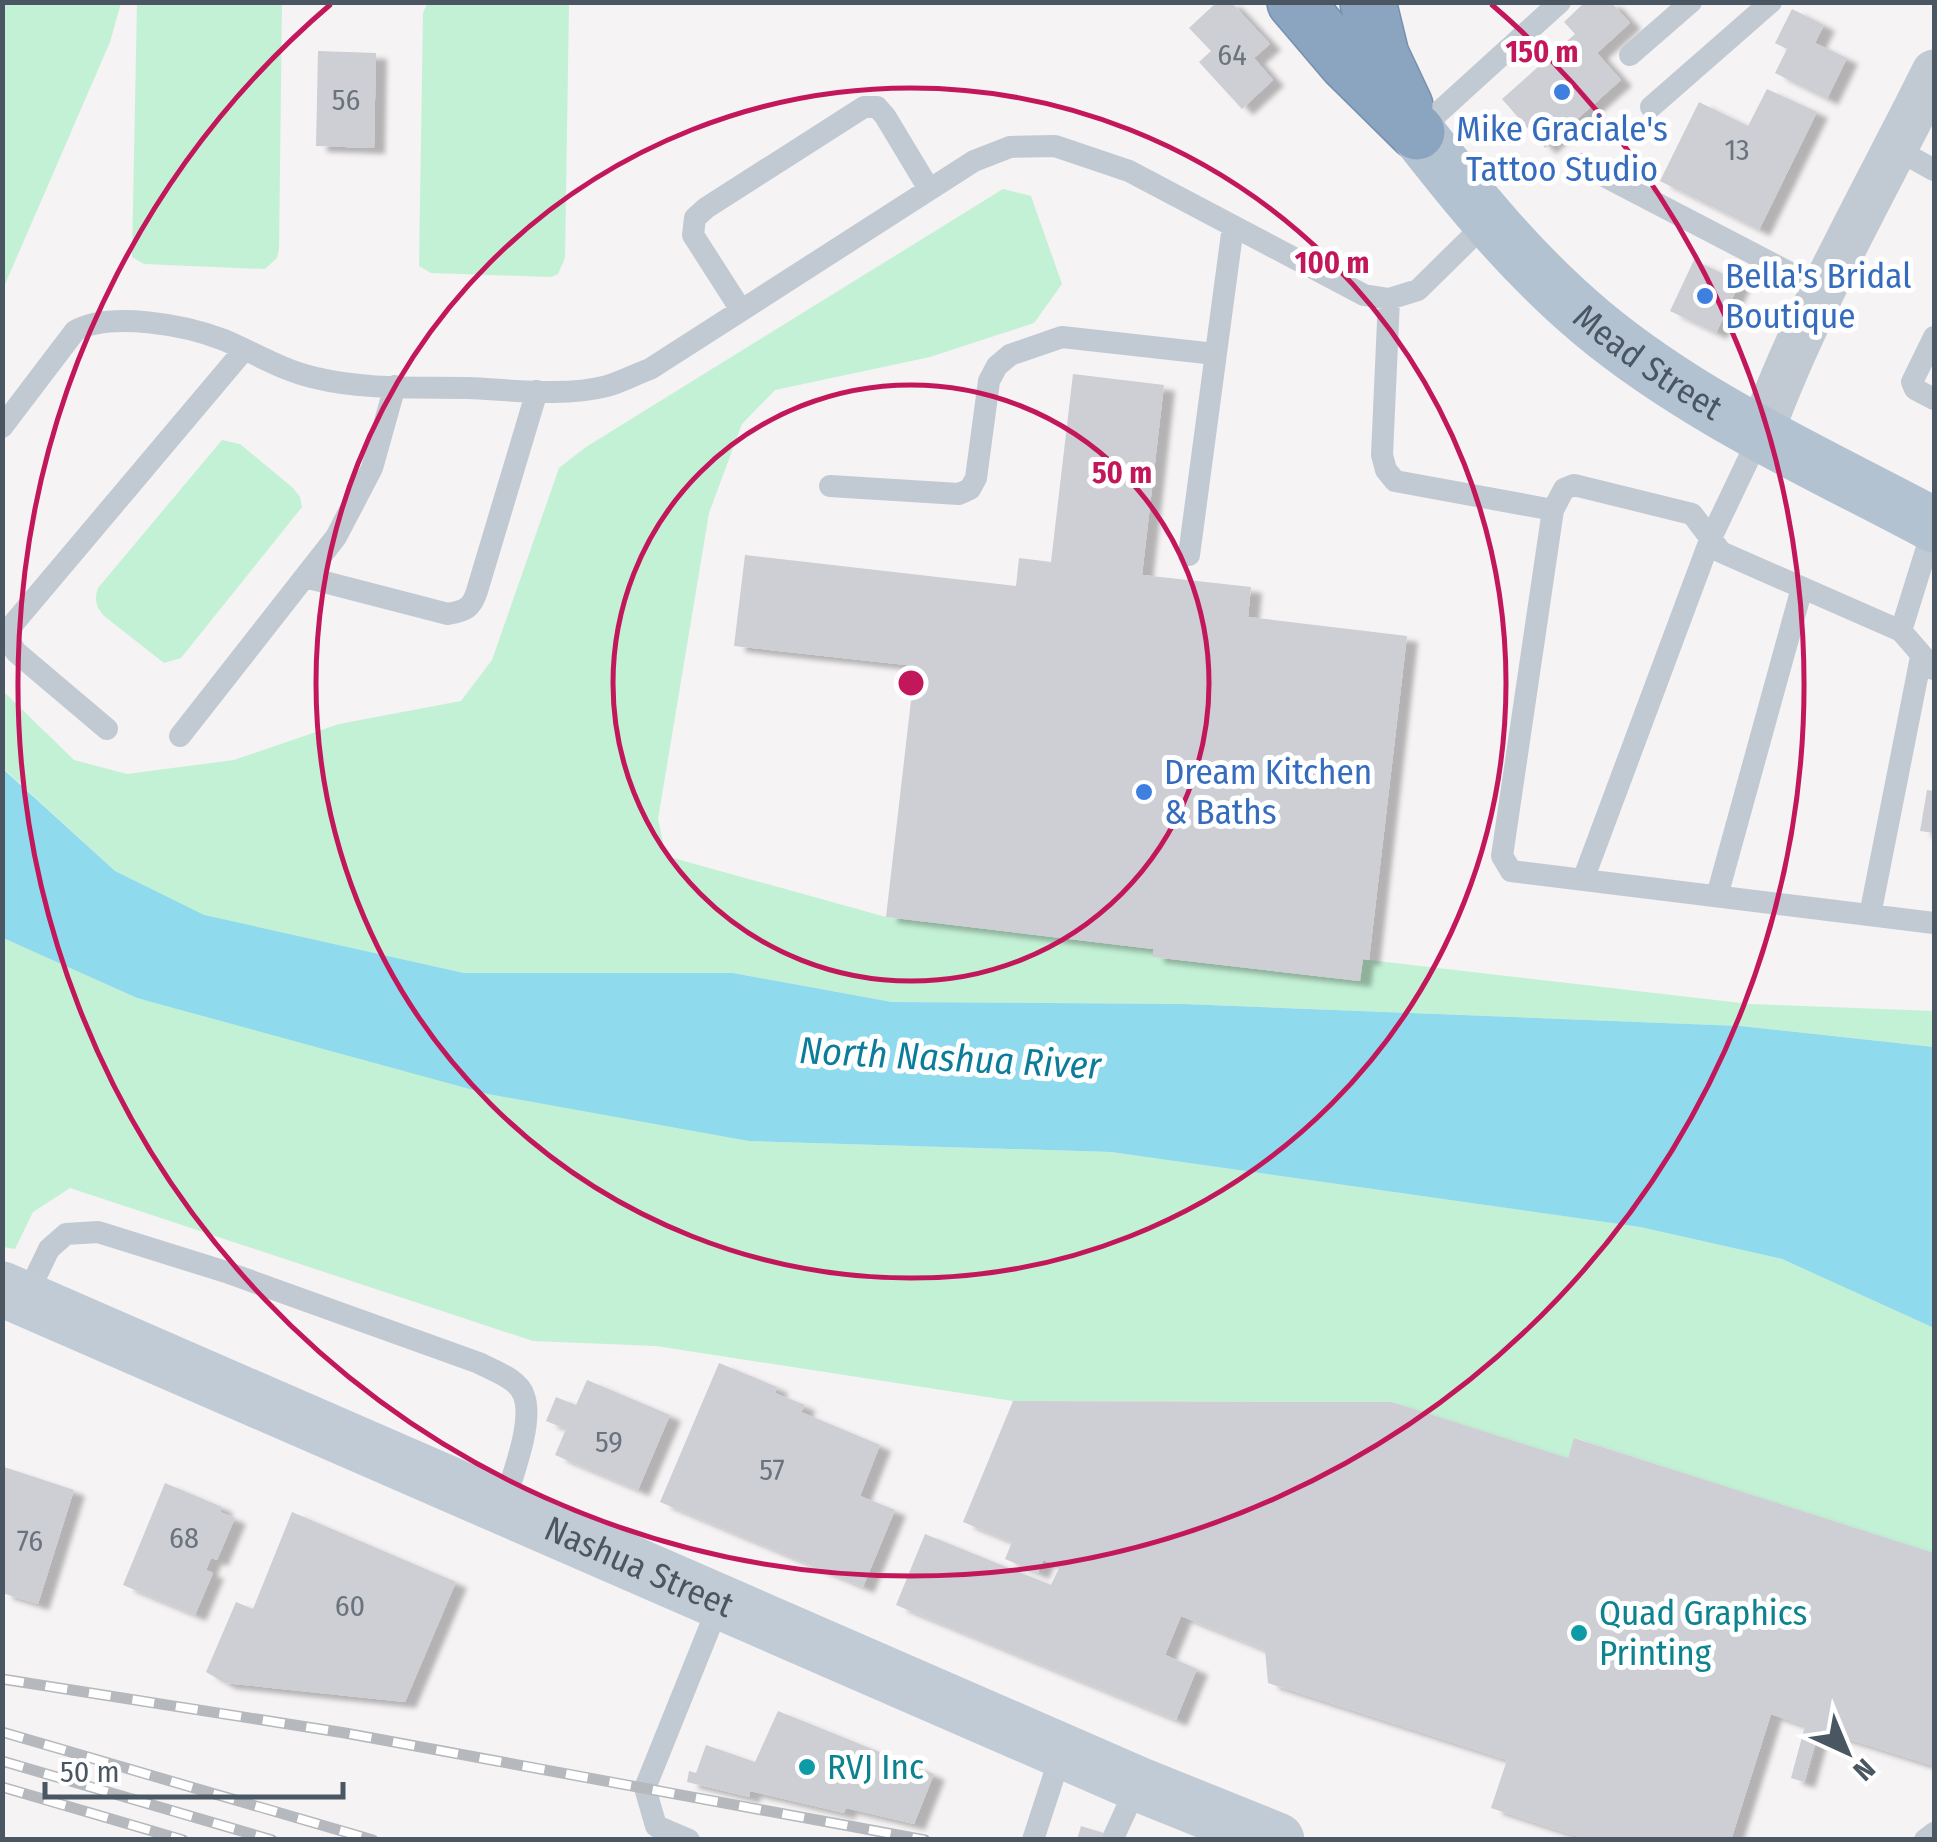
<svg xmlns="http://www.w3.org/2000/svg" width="1937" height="1842" viewBox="0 0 1937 1842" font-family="'Fira Sans Condensed',sans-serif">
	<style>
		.green { fill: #c3f1d5 }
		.water { fill: #90daee }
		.building { fill: #cdcfd5; filter: url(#shadow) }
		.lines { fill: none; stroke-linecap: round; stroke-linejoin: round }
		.motorway-casing { stroke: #7690ad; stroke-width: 58 }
		.service { stroke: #c1cad2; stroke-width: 22 }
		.minor { stroke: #c1cad2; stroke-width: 45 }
		.secondary { stroke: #c1cbd6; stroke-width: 55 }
		.primary { stroke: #b3c2d1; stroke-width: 55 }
		.motorway { stroke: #8ba5c1; stroke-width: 55 }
		.rail-casing { stroke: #b5b8bd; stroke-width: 11 }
		.rail { stroke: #fff; stroke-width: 8; stroke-dasharray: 22; stroke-linecap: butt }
		.ring { fill: none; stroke: #c2185b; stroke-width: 5 }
		.shop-dot { fill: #3f7fe0; stroke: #fff; stroke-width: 4 }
		.culture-dot { fill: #0f9aa8; stroke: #fff; stroke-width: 4 }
		.labels { text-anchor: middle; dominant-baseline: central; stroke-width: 10; stroke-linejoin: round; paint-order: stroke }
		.number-label { font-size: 30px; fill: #6b747e }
		.shop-label { font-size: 35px; fill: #366cbe; stroke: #fff; text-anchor: start }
		.street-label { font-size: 35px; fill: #4a5661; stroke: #fff }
		.culture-label { font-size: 35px; fill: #0d838f; stroke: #fff; text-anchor: start }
		.water-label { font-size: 38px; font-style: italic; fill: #0c7c9b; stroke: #fff }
		.centre { fill: #c2185b; stroke: #fff; stroke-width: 5 }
		.ring-label { font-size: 30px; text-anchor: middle; font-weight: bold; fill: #c2185b; stroke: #fff; stroke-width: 10; stroke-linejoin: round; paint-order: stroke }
	</style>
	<defs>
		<filter id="shadow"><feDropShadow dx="11" dy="6" stdDeviation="2.5" flood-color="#0004"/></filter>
	</defs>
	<rect width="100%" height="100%" fill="#f5f3f3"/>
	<!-- green -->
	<path class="green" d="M3,2L121,3L110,42L3,289Z
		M428,2L569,4L565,258L558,274L551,277L431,273L419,266L423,13Z
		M137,3H282L279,249L277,258L265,269L144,264L132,257Z
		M1003,189L1031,196L1062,284L1034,323L930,357L775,390L742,424L709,513L658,819L666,856L886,917L1153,949V957L1359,981L1363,959L1369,960L1750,1004L1934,1011V1047L1740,1026L1184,1004L892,1002L733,973H464L204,916L115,871L3,768L2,690L74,760L127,774L234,760L339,724L461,701L492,660L559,468L586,447Z
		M222,440L240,444L293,488L300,497L302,507L181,658L164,663L104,616C96,607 94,600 98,588Z
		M3,938L137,998L749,1141L1111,1152L1640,1227L1782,1259L1934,1328V1553L1575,1438L1568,1458L1392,1402L1013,1401L656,1346L533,1341L70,1188L33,1212L15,1249L3,1247Z"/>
	<!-- water -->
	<path class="water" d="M2,768L115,871L204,915L464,973H733L892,1002L1184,1004L1740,1026L1934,1047V1328L1782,1259L1640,1227L1111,1152L749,1141L488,1094L137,998L3,938Z"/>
	<!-- building -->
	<path class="building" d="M1217,2H1231L1270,44L1254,58L1273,80L1242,109L1199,62L1211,51L1189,28Z
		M1585,2H1611L1630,23L1597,53L1621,80L1545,148L1502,99L1575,34L1564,22Z
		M1792,9L1824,25L1815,43L1847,58L1827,99L1775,73L1787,49L1775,43Z
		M318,51L376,53L374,148L316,146Z
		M1767,89L1817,112L1759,230L1660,181L1699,102L1748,126Z
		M1694,260L1740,282L1716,333L1670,311Z
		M1073,374L1164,385L1142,575L1251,587L1248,617L1407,636L1369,960L1363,959L1360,981L1153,957V949L886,917L915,666L734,646L745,555L1016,586L1019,558L1051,562Z
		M1927,790L1934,791V833L1920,831Z
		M719,1363L777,1387L775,1393L805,1405L801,1412L880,1445L860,1496L895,1510L863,1587L660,1502Z
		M587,1380L670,1415L638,1490L555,1455L566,1429L546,1421L556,1397L576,1405Z
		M1013,1401L1392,1402L1568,1458L1574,1438L1934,1553V1766L1819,1730L1804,1782L1791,1778L1805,1726L1771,1714L1731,1840H1588L1491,1808L1507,1760L1268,1683L1265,1650L1181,1616L1165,1655L1197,1669L1176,1720L896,1605L925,1534L1051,1585L1060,1566L1043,1560L1038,1573L1005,1559L1012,1542L963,1522Z
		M4,1467L74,1490L38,1604L2,1593Z
		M165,1483L222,1507L220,1512L235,1518L217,1560L211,1558L206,1570L213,1573L195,1615L123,1585Z
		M292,1512L456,1582L405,1702L225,1683L206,1672L236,1602L253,1609Z
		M778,1711L934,1774L914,1824L846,1808L844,1813L750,1791L749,1797L687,1782L689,1771L696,1773L706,1745L755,1762Z
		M1081,1826L1123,1839L1122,1840H1077Z"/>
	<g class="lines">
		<!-- motorway casing -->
		<g class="motorway-casing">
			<path id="motorway" d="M1295,2L1346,62L1417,132
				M1368,2L1381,55L1405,106"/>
		</g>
		<!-- service -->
		<path class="service" d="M1630,55L1691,2
			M1651,107L1771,2
			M1417,132L1560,2
			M1896,149L1934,170
			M1581,164L1825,291
			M1389,299L1382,455L1386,470L1395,481L1553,510
			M741,310L693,235L695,218L706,208L864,107H877L885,116L929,189
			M1934,337L1912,382L1915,389L1934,399
			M2,427L75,331C110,311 186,325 224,340C255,353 283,371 316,378C365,390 418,387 469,388C511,390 566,397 607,386C621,382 636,374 650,369L974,161L1010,147L1055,146L1129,171L1364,295L1389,299L1418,290L1488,221
			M830,486L959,494L970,489L976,478L989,381L997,366L1010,355L1062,337L1215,354
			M1189,555L1233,226
			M305,577L448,614C465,611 472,608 477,591L537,391
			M1901,631L1934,525
			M1934,669L1901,631L1721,552L1692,514L1574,485L1564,489L1553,510L1502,856L1511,871L1934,923
			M107,729L16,652L11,644L8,630L244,350
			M180,736L336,537L372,468L395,386
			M1583,880L1710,540L1761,433
			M1717,896L1802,588
			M1870,915L1921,657
			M25,1299L49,1249L66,1234L98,1232L226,1272L479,1363C494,1371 519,1379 524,1396C534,1423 511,1479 503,1507
			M1114,1836L1138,1784
			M689,1840L656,1826L645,1788L720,1602
			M1033,1840L1062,1751
			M1925,1840L1934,1833"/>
		<!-- minor -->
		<path class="minor" d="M1761,433C1807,308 1875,191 1934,72"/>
		<!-- secondary -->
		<path class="secondary" id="s1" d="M2,1289L1138,1784L1277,1840"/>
		<!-- primary -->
		<path class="primary" id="s2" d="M1417,132C1470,200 1525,267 1592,323C1694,408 1818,463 1934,525"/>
		<!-- motorway -->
		<use href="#motorway" class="motorway"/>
		<!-- rail casing -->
		<g class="rail-casing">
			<path id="rail" d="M2,1679L345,1733L925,1840
				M2,1732L373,1840
				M2,1761L272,1840
				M2,1787L183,1840"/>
		</g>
		<!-- rail -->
		<use href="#rail" class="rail"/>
	</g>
	<!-- distance rings -->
	<g class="ring">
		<circle cx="911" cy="683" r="298"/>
		<circle cx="911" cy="683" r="595"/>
		<path d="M1491 4A893 893 0 1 1 331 4"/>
	</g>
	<!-- markers -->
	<g class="shop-dot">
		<circle cx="1562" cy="92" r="10"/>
		<circle cx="1705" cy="296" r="10"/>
		<circle cx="1144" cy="792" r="10"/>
	</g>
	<g class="culture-dot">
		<circle cx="1579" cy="1633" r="10"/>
		<circle cx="807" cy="1767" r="10"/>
	</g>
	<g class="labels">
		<!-- number labels -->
		<g class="number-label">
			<text x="1232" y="55">64</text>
			<text x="346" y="100">56</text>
			<text x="1737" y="150">13</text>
			<text x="609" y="1442">59</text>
			<text x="772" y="1470">57</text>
			<text x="184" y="1538">68</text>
			<text x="30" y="1541">76</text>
			<text x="350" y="1606">60</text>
		</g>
		<!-- shop labels -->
		<g class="shop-label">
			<text x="1562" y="129" text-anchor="middle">Mike Graciale's<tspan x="1562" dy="40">Tattoo Studio</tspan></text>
			<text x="1725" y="276">Bella's Bridal<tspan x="1725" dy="40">Boutique</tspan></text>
			<text x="1164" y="772">Dream Kitchen<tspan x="1164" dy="40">&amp; Baths</tspan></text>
		</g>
		<!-- street labels -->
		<g class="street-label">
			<text stroke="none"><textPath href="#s2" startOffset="328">Mead Street</textPath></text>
			<text stroke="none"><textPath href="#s1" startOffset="695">Nashua Street</textPath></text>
		</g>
		<!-- culture labels -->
		<g class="culture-label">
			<text x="1599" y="1613">Quad Graphics<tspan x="1599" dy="40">Printing</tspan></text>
			<text x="827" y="1767">RVJ Inc</text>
		</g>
		<!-- water labels -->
		<g class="water-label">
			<text transform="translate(950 1058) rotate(3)">North Nashua River</text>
		</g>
	</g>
	<circle cx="911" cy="683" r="15" class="centre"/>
	<g class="ring-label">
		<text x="1542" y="62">150 m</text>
		<text x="1332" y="273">100 m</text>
		<text x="1122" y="483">50 m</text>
	</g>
	<!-- border -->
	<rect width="1937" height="1842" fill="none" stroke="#4a5661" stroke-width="10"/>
	<!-- north arrow -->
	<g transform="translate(1847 1752) rotate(136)" stroke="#ffffff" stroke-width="8" paint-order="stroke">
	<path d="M0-8L18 38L0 25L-18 38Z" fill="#4a5661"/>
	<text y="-15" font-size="28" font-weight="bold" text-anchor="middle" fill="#4a5661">N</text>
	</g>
	<!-- scale -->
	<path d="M45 1782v15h298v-15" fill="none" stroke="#4a5661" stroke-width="5"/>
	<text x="60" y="1782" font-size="30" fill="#4a5661" stroke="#ffffff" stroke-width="8" paint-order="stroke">50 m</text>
</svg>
